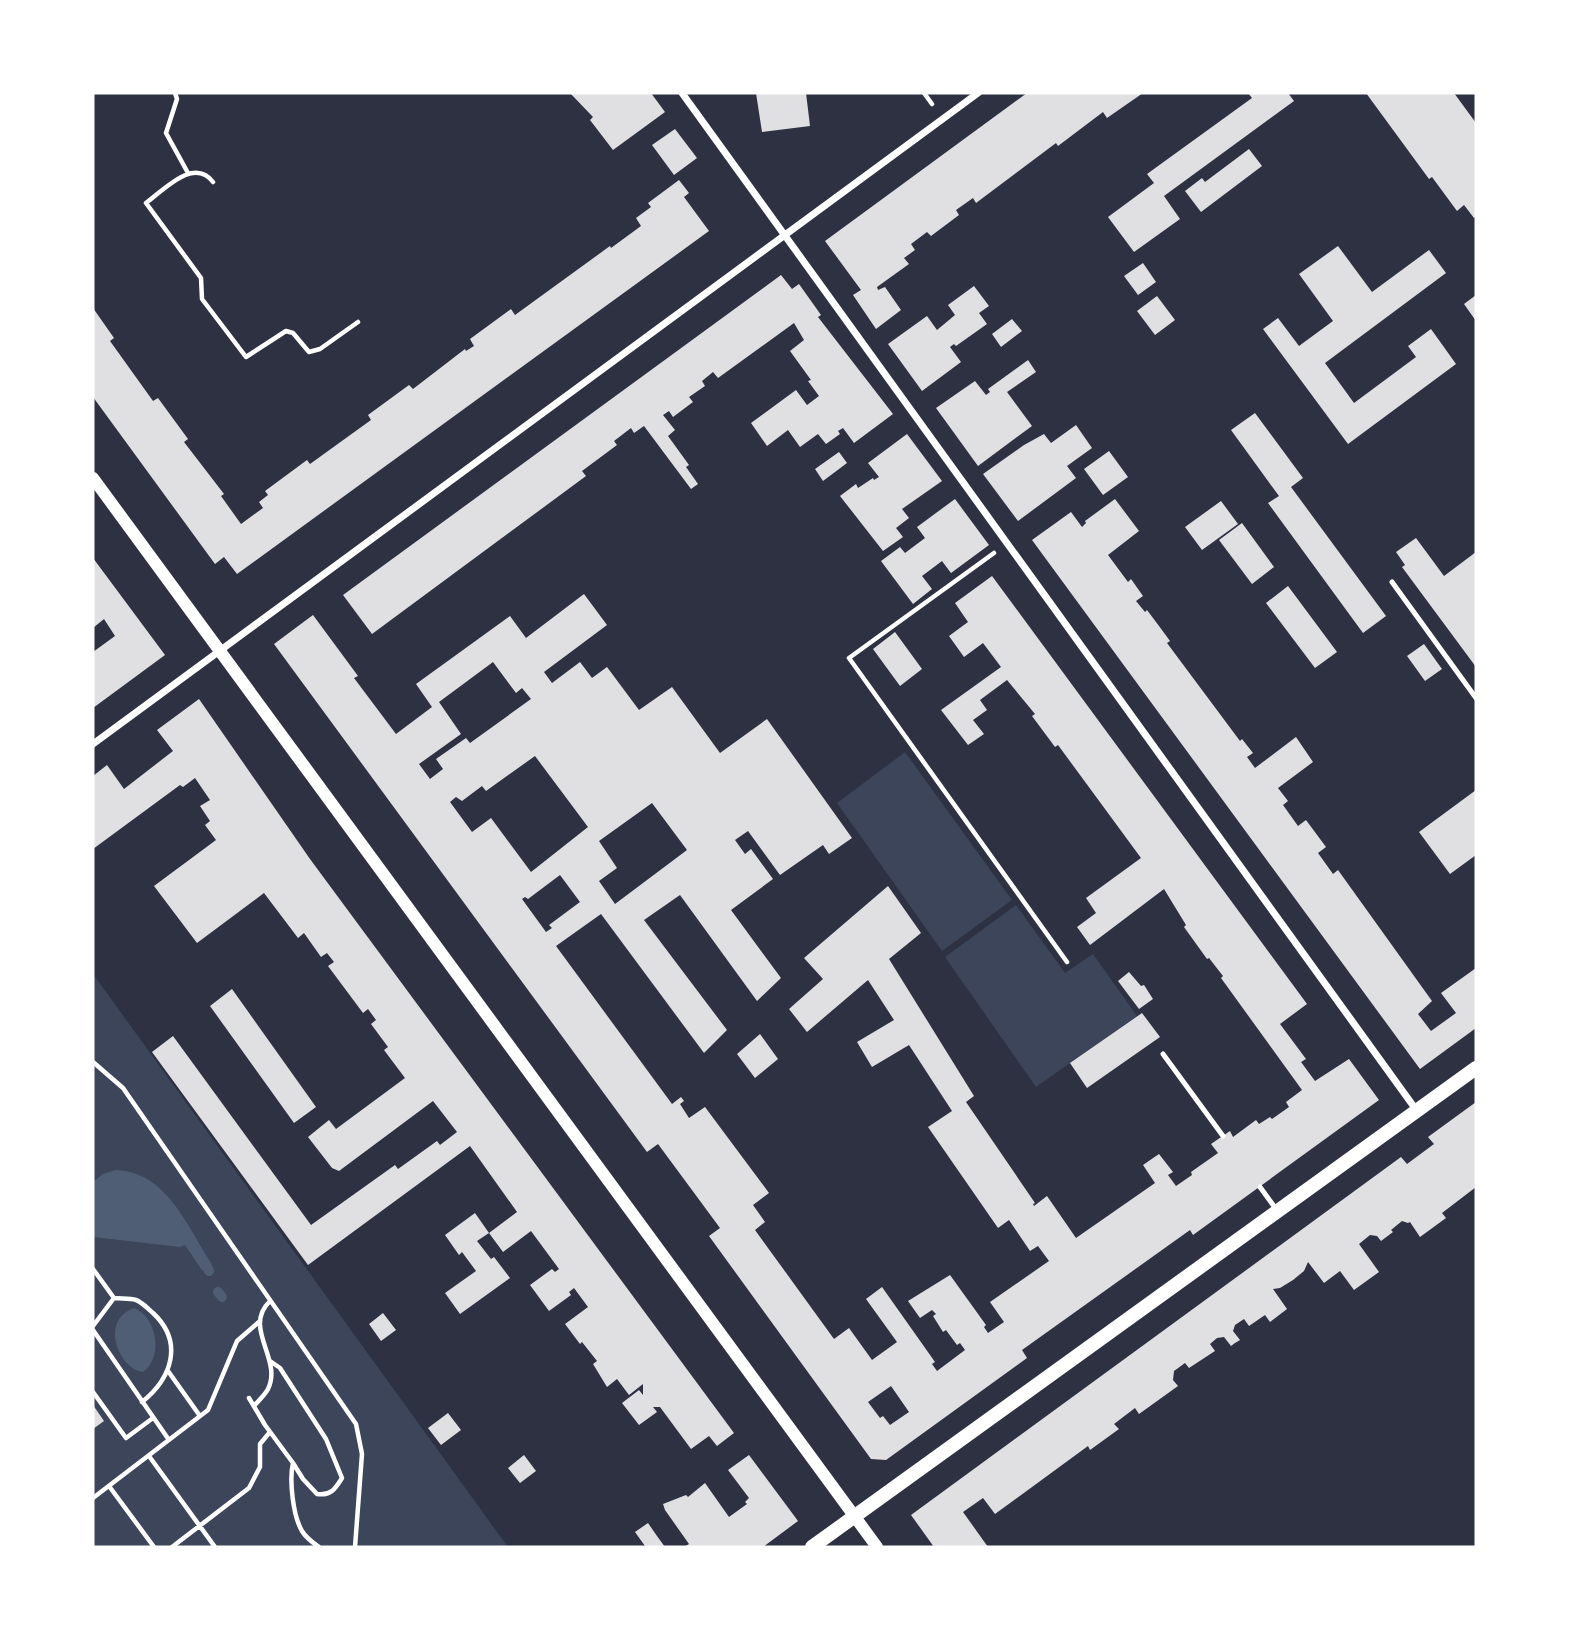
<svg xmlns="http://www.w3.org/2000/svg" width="1569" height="1640" viewBox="0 0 1569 1640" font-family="'Fira Sans',sans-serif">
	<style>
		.green { fill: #3c4559 }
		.water { fill: #4f5d75 }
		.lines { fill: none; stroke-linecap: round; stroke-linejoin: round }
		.stream { stroke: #4f5d75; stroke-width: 10 }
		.building { fill: #e0e0e3; fill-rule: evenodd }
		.path { stroke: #fff; stroke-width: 4.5 }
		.service { stroke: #fff; stroke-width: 5 }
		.minor { stroke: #fff; stroke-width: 7 }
		.tertiary { stroke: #fff; stroke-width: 12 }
		.secondary { stroke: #fff; stroke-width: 14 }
	</style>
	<rect width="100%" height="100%" fill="#2d3142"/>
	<!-- green -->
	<path class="green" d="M905,752L1012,900L942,951L837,803Z
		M1016,905L1065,973L1093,954L1137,1016L1036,1087L945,957Z
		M93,974L508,1547H93Z"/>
	<!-- water -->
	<path class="water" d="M115,1170C167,1171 187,1227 212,1264L202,1270L185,1245L180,1247L93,1237V1182L103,1174Z
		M134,1308C157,1317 164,1357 143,1372C120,1370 98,1321 134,1308Z"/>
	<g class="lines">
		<!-- stream -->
		<path class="stream" d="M207,1267L209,1271
			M218,1292L222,1297"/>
	</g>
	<!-- building -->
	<path class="building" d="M570,93H651L665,112L613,150L590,120L593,117Z
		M756,93H806L810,126L762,132Z
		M1027,93H1143L1107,118L1103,112L1058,146L1056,143L976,203L973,198L956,210L959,215L931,236L927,232L911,244L915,250L904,258L909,264L877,287L878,290L885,287L901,310L876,329L853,295L861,290L825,241Z
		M1248,93H1288L1294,101L1164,196L1180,219L1134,252L1108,217L1154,183L1147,174L1252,98Z
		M1366,93H1454L1476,123V216L1474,218L1464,205L1457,211L1432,177L1429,179Z
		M675,129L697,158L674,175L652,145Z
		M1249,149L1262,166L1201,212L1185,191L1202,178L1205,182Z
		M679,180L689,193L684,197L709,231L237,574L224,557L215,564L93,397V308L114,338L110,341L153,401L158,398L188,439L184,442L224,494L221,496L241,524L263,508L259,502L268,495L265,491L307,460L310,464L371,420L368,415L409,385L413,389L465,349L466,351L474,346L470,339L511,309L515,315L610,246L611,248L641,226L636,218L651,207L648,203Z
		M1338,246L1372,292L1429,250L1446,273L1325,363L1354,403L1416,357L1408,346L1431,329L1456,364L1348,444L1263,329L1278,318L1299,346L1333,321L1299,274Z
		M1143,263L1156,282L1138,295L1124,276Z
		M781,275L792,289L799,284L821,315L818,317L893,414L854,443L843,428L838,431L840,434L826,444L818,434L800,447L788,430L767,446L751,423L796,390L807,405L819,396L808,381L811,380L790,351L804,340L794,323L718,378L713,372L702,381L705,386L689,397L693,402L673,417L669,411L663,415L675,430L668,436L689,465L686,467L698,484L691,489L644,426L634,433L631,428L614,441L617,445L582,471L586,476L372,634L343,595Z
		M974,286L989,306L979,313L987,324L956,346L954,344L950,347L961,362L922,391L888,344L927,316L937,330L955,315L948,305Z
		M1476,295V321L1464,304Z
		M1157,296L1175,320L1155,335L1137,311Z
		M1012,319L1022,331L1001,347L992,334Z
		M1028,360L1036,372L1007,392L1032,426L978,466L936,408L975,381L986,395L990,392L988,389Z
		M1255,413L1303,478L1291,487L1386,616L1363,633L1268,503L1279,496L1231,430Z
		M1076,425L1092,448L1067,466L1076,478L1018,521L983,474L1024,445L1044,434L1051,443Z
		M907,434L942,481L902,509L909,518L896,528L903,537L883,551L840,496L856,484L858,488L873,478L874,480L879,477L868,463Z
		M1109,451L1128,477L1103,495L1084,469Z
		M839,452L847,463L823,481L815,469Z
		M955,499L989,545L951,573L942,561L922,576L932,589L913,604L881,561L900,547L905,553L925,538L917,527Z
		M1115,499L1139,531L1108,555L1128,582L1131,579L1143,596L1136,601L1145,612L1147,610L1159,626L1170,641L1167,643L1240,741L1242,739L1253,753L1247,757L1255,768L1296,737L1313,762L1278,788L1288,801L1283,805L1298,826L1306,820L1326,847L1318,853L1333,874L1338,870L1432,1001L1418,1014L1431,1031L1456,1013L1441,993L1476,968V1028L1420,1069L1032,540L1071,512L1082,527L1086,523L1085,521Z
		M1221,501L1238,524L1202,550L1185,527Z
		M1242,523L1274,567L1252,584L1219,540Z
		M1416,538L1444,576L1476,552V667L1402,567L1405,565L1396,552Z
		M93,558L165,655L93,708V652L115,636L104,619L93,628Z
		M992,576L1307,1004L1280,1024L1306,1059L1301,1062L1315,1081L1349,1059L1379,1100L1193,1235L1190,1230L1022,1350L1027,1358L886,1460L871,1459L709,1236L720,1228L658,1144L647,1152L274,644L313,615L358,676L354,678L396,734L432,707L416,684L510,616L526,638L584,594L607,625L544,672L552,683L580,662L592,678L607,667L639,710L672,687L720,753L767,719L852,838L829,854L823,845L780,875L748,831L735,840L745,854L751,849L773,879L731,910L781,978L757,1001L680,895L644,920L727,1030L704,1053L601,914L556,946L672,1104L681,1097L684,1101L680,1104L689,1118L705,1107L769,1193L753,1205L765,1222L755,1230L834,1339L849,1328L872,1360L897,1342L866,1299L882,1287L935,1362L932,1364L937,1371L965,1350L960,1343L957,1345L946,1330L943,1332L933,1316L936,1314L932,1310L920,1318L908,1301L950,1275L986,1325L984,1327L988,1333L1004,1322L990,1302L1049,1261L1038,1246L1030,1251L1009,1220L998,1228L928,1127L952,1111L909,1045L872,1067L857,1042L894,1020L868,980L807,1032L789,1009L823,979L804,958L888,886L921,933L889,959L974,1096L966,1102L1035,1203L1033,1204L1034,1206L1047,1196L1076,1238L1155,1183L1143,1165L1159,1154L1173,1172L1168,1175L1176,1186L1192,1175L1191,1172L1218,1153L1211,1144L1230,1131L1233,1137L1256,1120L1259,1124L1270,1117L1272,1119L1289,1107L1286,1102L1302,1090L1221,978L1223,976L1209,958L1207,959L1184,927L1186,925L1164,889L1090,945L1077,927L1096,913L1086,898L1141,858L1058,745L1055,747L1032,716L1035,714L1007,680L980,700L987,710L973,720L984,734L968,745L941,710L1001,667L983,643L964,657L949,636L968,622L955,603ZM493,662L516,693L522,688L531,699L470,743L466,738L436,759L443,769L430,779L419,764L461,734L439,702ZM535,756L588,827L531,872L491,818L472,832L450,802L456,797L462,801L482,786L486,791ZM652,803L687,850L615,904L599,881L617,868L599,841ZM560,875L580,902L549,925L552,928L546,932L522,899L525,897L528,899ZM891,1386L909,1412L890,1425L883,1416L880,1418L868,1402Z
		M1288,586L1337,652L1315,668L1266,603Z
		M895,632L922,669L900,686L873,649Z
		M1424,644L1442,669L1425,681L1407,656Z
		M199,699L310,859L734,1433L717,1446L709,1436L691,1449L660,1407H653L657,1412L639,1425L622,1403L639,1390L643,1395V1384L629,1395L617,1379L607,1387L593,1364L597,1361L582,1342L580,1344L565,1324L588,1307L574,1288L569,1292L571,1295L549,1311L530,1285L552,1269L555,1272L559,1269L531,1231L503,1252L489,1233L477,1241L491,1259L494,1257L510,1278L460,1314L445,1293L476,1271L462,1252L459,1255L445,1235L475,1213L489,1233L517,1212L470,1146L308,1265L152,1052L173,1036L311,1225L395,1165L398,1169L437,1141L440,1145L457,1132L433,1101L339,1171L332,1168L308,1137L329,1120L336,1129L405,1078L384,1050L388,1047L371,1024L376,1020L368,1009L363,1013L328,966L334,962L327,953L321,957L304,933L298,938L264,893L197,943L154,886L216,840L205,825L210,821L200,806L210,800L195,778L183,787L180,785L93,849V776L107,765L124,789L173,751L157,730Z
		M1476,790V855L1450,874L1419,832Z
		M1129,972L1141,986L1144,985L1153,999L1139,1009L1118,981Z
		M232,989L316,1107L294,1123L210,1006Z
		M1142,1013L1160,1037L1087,1088L1070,1063Z
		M760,1034L778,1059L755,1078L737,1054Z
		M1476,1102V1187L1442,1213L1446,1218L1420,1237L1410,1222L1408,1223L1402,1221L1391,1230L1393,1232L1381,1241L1377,1236L1370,1235L1359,1244L1379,1272L1354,1290L1340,1271L1324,1283L1308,1262L1304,1271L1293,1280L1280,1288L1273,1289L1287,1309L1270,1322L1265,1315L1249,1326L1244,1319L1235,1325L1233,1331L1240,1340L1235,1343L1231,1346L1224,1337L1217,1338L1210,1344L1215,1351L1189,1368L1185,1363L1174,1371L1173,1380L1178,1386L1139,1414L1135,1408L1114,1424L1119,1429L1090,1450L1088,1446L995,1514L983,1498L963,1512L988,1547H934L911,1515L1401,1157L1407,1164L1434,1144L1428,1137Z
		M383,1313L396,1330L381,1341L369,1324Z
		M93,1405L104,1421L93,1429Z
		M448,1413L461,1430L441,1445L428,1428Z
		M524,1455L536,1471L520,1483L508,1468Z
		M749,1455L798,1521L763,1547H684L689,1544L665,1510L663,1504L686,1495L688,1497L705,1483L729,1517L747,1504L745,1502L749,1498L728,1470Z
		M648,1523L657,1536L665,1547H642L645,1546L635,1532Z"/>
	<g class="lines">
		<!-- path -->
		<path class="path" d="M175,93L177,99L166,133L188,173
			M924,93L932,104
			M213,182C194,157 165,189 146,203L201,278L202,299L246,357L286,331L293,333L309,352L320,349L358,322
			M994,553L849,658L1067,962
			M93,1062L123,1088L356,1424L362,1454L355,1547
			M93,1269L114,1298L93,1326
			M114,1298C121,1299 129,1298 136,1300C142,1302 148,1309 153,1313C184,1342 172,1378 142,1402
			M93,1330L169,1440
			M270,1361L280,1368L326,1439L342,1478C335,1489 331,1496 317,1494L303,1479L293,1463
			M168,1371L200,1416
			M93,1392L126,1438L153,1418
			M249,1398L265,1425L293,1463C289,1480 293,1516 302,1531C306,1538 312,1542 319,1547
			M254,1406C258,1401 265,1395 268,1389C283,1359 242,1328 270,1301
			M149,1456L215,1547
			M109,1486L154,1547
			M93,1498L208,1410L237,1341L260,1321
			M172,1547L249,1488L260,1467V1444L270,1432"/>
		<!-- service -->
		<path class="service" d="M1392,582L1476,698
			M1163,1054L1223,1136
			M1260,1187L1276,1209"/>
		<!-- minor -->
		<path class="minor" d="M682,93L1417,1111
			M93,744L978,93"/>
		<!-- tertiary -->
		<path class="tertiary" d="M93,478L877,1547"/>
		<!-- secondary -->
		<path class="secondary" d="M812,1547L1476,1068"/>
	</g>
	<!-- border -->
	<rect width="1569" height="1640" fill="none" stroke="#ffffff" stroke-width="189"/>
</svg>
